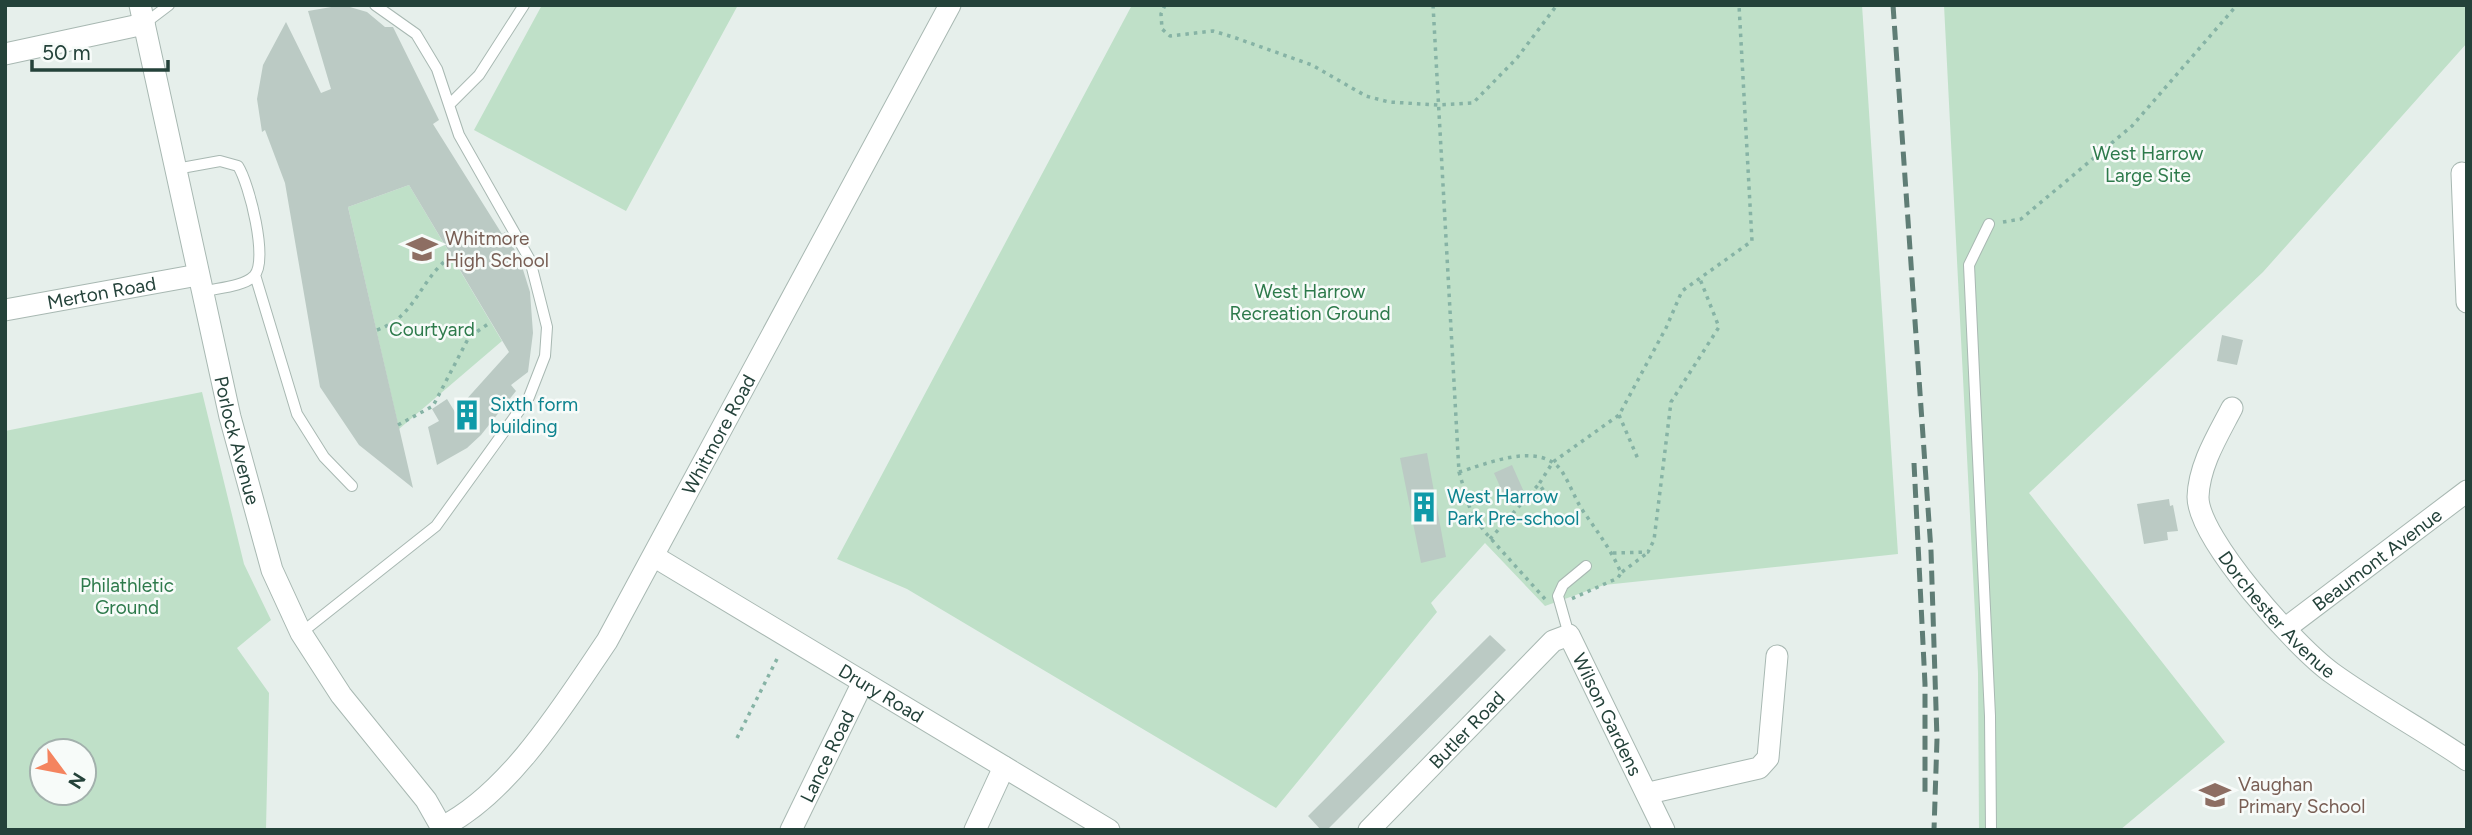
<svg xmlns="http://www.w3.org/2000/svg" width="2472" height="835" viewBox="0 0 2472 835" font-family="Figtree,sans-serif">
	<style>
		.green { fill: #bfe0c8; fill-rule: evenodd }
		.building { fill: #bbcac4 }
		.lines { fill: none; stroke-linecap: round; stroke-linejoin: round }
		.service-casing { stroke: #a8b8b2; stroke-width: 12 }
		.minor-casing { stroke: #a8b8b2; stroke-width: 23 }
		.tertiary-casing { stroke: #a8b8b2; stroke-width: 23 }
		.path { stroke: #86b3a5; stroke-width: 3.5; stroke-dasharray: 3.5 5; stroke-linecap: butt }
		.service { stroke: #fff; stroke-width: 10 }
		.minor { stroke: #fff; stroke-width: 21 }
		.tertiary { stroke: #fff; stroke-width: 21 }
		.rail { stroke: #5f7d75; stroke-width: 5; stroke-dasharray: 14 7; stroke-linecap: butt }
		.labels { text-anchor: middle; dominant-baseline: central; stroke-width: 5; stroke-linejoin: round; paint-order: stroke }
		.park-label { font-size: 19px; fill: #2d7a4b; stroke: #f7fbf9 }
		.education-label { font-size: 19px; fill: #785e54; stroke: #f7fbf9; text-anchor: start }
		.street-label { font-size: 19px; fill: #24423a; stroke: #f7fbf9 }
		.culture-label { font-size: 19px; fill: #0d838f; stroke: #f7fbf9; text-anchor: start }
	</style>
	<rect width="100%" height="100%" fill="#e6efeb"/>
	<!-- green -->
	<path class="green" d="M542,5H738L626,211L474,130Z
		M1132,5H1862L1898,554L1604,585L1545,606L1485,543L1431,603L1437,612L1276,808L907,589L837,559Z
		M1944,5H2467V43L2263,272L2029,493L2225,742L2120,830H1979L1978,673Z
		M409,185L502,341L399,429L348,207Z
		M202,392L244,564L271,620L237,648L269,693L266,830H5V431ZM42,751H84V793H42Z"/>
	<!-- building -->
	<path class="building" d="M343,5L367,12L385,27H393L439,120L433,124L502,234L505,232L520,260L530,292L533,333L528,372L511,385L516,391L481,435L467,448L437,465L428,427L439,421L432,409L447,399L455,412L509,352L409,185L348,207L413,488L359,445L320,387L285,183L265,130L262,132L257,99L263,65L286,22L321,93L331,89L308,11Z
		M2222,335L2243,340L2237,365L2217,361Z
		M1427,453L1446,557L1421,563L1400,458Z
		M1512,465L1524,492L1506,500L1494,473Z
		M2169,499L2170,506L2173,505L2178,531L2167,532L2168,540L2144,544L2137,504Z
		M1490,635L1506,650L1339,818L1327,830H1321L1308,816Z"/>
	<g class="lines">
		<!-- service casing -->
		<g class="service-casing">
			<path id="service" d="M144,24L169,5
				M449,105L479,75L524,5
				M176,169L220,161L238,166C249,183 269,261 254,276C243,287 216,288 202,292
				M1989,224L1969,265L1990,716L1991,830
				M255,275L297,414L324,457L352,486
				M301,633L436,526L529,397L545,356L547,327L530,260L459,135L437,69L416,34L375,5
				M1569,635L1558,596L1563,585L1586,566"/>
		</g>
		<!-- minor casing -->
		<g class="minor-casing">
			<g id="minor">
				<path d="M5,54L144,24"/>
				<path d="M2462,173L2467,302"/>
				<path id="s1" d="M5,310L198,275"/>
				<path id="s2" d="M2232,408C2218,435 2199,465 2198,497C2198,539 2297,648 2332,673C2375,704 2423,730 2467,760"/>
				<path id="s3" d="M655,557L1109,830"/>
				<path id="s4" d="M2286,628L2467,491"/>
				<path d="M1649,793L1759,768L1768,758L1777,656"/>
				<path id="s5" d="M791,830L863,682"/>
				<path d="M975,830L1004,767"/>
				<path id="s6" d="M1369,830L1553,641L1569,635L1664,830"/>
			</g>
		</g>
		<!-- tertiary casing -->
		<g class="tertiary-casing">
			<g id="tertiary">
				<path id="s7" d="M140,5L230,417L272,570L301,633L341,695L426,800L443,830"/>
				<path id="s8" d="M442,827C510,793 565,703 607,641L950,5"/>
			</g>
		</g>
		<!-- path -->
		<path class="path" d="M1165,5L1161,14L1162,29L1170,36L1213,31L1233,37L1312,65L1366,96L1389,102L1439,105L1473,103L1517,58L1557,5
			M1433,5L1459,472L1471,512L1484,531L1545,599
			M2003,222L2021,219L2132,126L2237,5
			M377,330C417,316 418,281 451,256
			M1619,415L1638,459
			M398,425L433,406L469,337L491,322
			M1459,472C1487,464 1538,441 1561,470C1569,482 1574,496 1581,508C1596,530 1611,549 1621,573L1618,578L1571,599
			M1553,504L1539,484L1553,462L1619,415L1666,328L1682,291L1752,241L1739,5
			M1490,539L1539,484
			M1613,553L1648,552L1654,540L1671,402L1719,327L1700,279
			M1622,572L1646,554
			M737,738L779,655"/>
		<!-- service -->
		<use href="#service" class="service"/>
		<!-- minor -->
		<use href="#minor" class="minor"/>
		<!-- tertiary -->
		<use href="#tertiary" class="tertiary"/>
		<!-- rail -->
		<path class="rail" d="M1893,5L1931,551L1937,739L1934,830
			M1914,463L1925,684V798"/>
	</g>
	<!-- icons -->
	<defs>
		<g id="school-bare" transform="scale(2.415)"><path d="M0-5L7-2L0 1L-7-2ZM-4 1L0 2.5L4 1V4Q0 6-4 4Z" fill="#8d6e63" stroke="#f7fbf9" stroke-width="2.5" paint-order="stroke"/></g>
		<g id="building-bare" transform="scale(2.415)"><path d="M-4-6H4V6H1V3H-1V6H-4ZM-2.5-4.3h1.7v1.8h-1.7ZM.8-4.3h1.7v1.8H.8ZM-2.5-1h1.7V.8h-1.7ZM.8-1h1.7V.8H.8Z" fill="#0f9aa8" stroke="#f7fbf9" stroke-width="2.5" paint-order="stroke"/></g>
	</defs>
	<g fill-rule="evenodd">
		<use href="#school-bare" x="422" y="249"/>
		<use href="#building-bare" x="467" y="415"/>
		<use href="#building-bare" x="1424" y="507"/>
		<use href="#school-bare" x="2215" y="795"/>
	</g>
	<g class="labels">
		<!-- park labels -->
		<g class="park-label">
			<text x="2148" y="153">West Harrow<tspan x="2148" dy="22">Large Site</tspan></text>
			<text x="1310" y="291">West Harrow<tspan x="1310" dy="22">Recreation Ground</tspan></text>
			<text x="432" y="329">Courtyard</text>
			<text x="127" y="585">Philathletic<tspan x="127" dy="22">Ground</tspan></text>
		</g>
		<!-- education labels -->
		<g class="education-label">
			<text x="445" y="238">Whitmore<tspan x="445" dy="22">High School</tspan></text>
			<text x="2238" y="784">Vaughan<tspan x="2238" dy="22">Primary School</tspan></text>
		</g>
		<!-- street labels -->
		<g class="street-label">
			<text stroke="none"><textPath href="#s1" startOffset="98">Merton Road</textPath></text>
			<text stroke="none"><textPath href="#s8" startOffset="486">Whitmore Road</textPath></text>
			<text stroke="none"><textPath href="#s7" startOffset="446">Porlock Avenue</textPath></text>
			<text stroke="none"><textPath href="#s4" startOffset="114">Beaumont Avenue</textPath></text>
			<text stroke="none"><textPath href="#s2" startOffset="240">Dorchester Avenue</textPath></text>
			<text stroke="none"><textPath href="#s3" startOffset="264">Drury Road</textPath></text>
			<text stroke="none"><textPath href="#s6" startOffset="369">Wilson Gardens</textPath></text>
			<text stroke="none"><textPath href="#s6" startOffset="140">Butler Road</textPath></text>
			<text stroke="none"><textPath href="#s5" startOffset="82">Lance Road</textPath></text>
		</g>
		<!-- culture labels -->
		<g class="culture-label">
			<text x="490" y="404">Sixth form<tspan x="490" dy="22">building</tspan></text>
			<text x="1447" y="496">West Harrow<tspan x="1447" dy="22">Park Pre-school</tspan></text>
		</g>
	</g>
	<!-- border -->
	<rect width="2472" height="835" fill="none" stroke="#24423a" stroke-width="14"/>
	<!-- north arrow -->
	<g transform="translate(63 772) rotate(122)"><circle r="33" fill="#f7fbf9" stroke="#a3b1ad" stroke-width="2"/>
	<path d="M0-5L12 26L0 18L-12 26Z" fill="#f4845f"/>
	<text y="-10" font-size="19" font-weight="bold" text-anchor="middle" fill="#24423a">N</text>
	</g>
	<!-- scale -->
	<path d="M32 60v10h136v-10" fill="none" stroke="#24423a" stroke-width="3.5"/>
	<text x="42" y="60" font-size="21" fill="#24423a" stroke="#f7fbf9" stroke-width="5" paint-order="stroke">50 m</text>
</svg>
